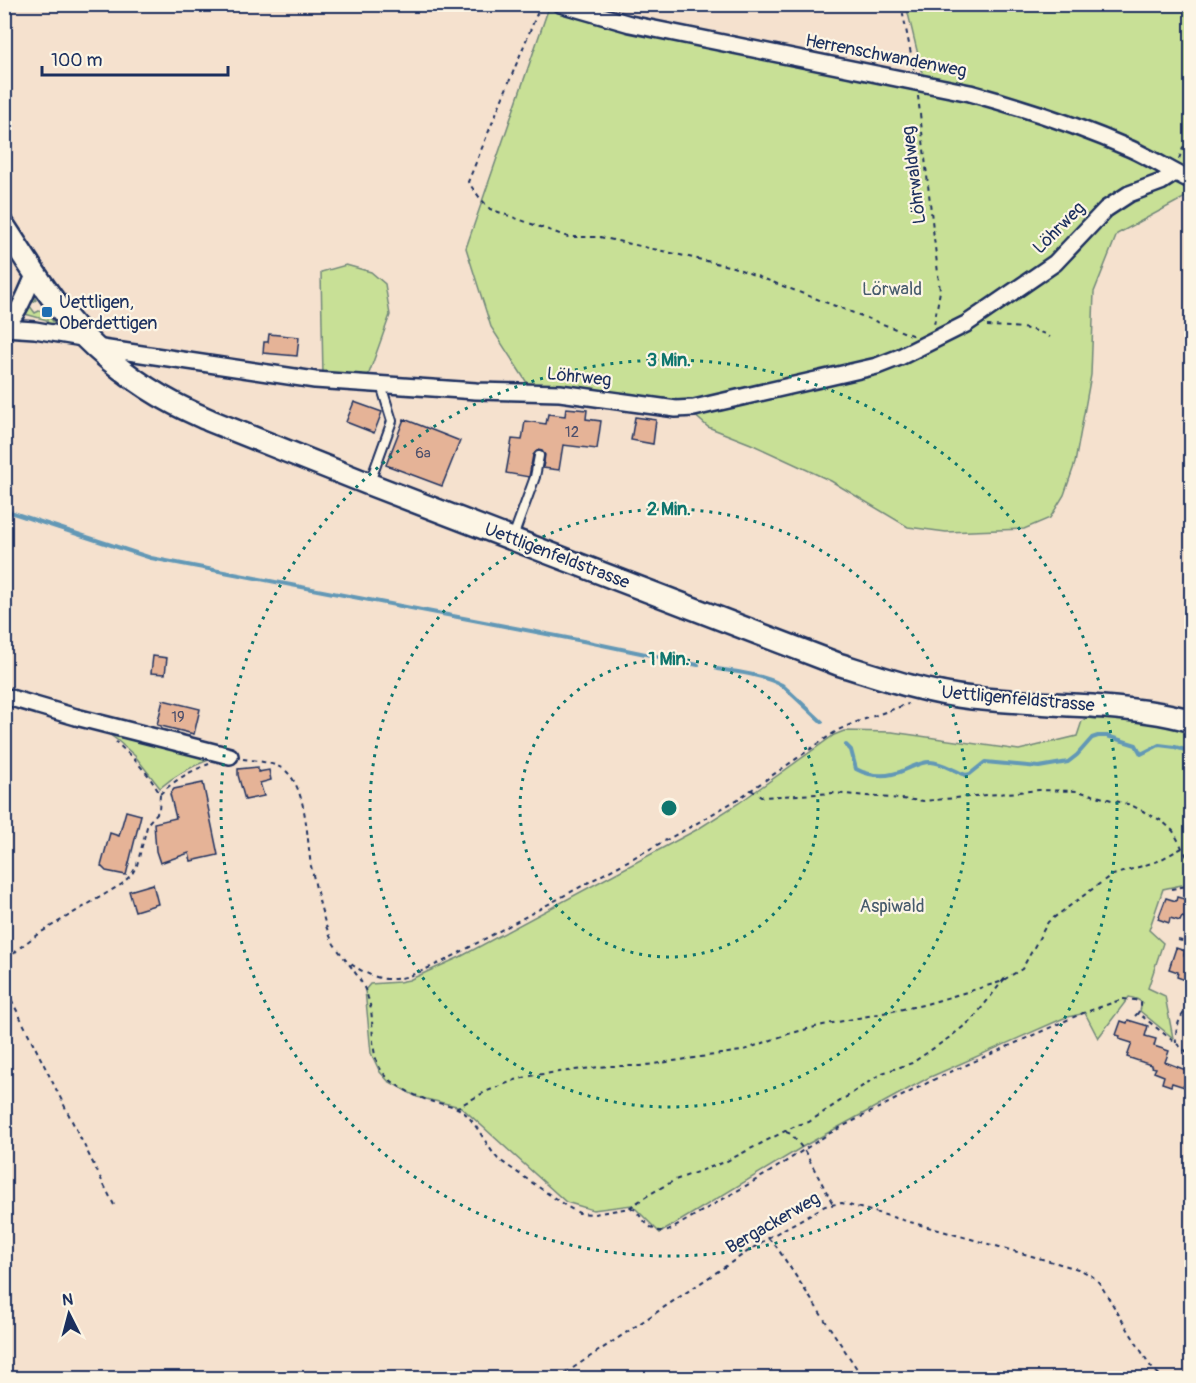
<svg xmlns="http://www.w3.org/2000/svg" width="1196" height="1383" viewBox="0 0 1196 1383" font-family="Pangolin,sans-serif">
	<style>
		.green { fill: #c8e096; stroke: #72887a; stroke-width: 1.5 }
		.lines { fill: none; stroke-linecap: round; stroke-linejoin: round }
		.stream { stroke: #6298b6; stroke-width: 4 }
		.building { fill: #e5b397; stroke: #1b2f5e; stroke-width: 1.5 }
		.service-casing { stroke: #1b2f5e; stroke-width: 12 }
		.minor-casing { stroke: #1b2f5e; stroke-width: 20 }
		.secondary-casing { stroke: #1b2f5e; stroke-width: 26 }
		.path { stroke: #1b2f5e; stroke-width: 2; stroke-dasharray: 4.5 4.5; stroke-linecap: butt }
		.service { stroke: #fcf5e5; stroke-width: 8 }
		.minor { stroke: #fcf5e5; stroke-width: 15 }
		.secondary { stroke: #fcf5e5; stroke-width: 21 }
		.ring { fill: none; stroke: #0f766e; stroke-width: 3; stroke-dasharray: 3 6 }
		.poi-dot { fill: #1f6fb2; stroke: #fcf5e5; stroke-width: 2 }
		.labels { text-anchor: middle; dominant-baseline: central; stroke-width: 4.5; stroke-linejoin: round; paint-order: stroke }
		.number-label { font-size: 15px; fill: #4e506c }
		.street-label { font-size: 18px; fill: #1b2f5e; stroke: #fcf5e5 }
		.park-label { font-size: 18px; fill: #465b6c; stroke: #fcf5e5 }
		.poi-label { font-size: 18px; fill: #1b2f5e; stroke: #fcf5e5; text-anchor: start }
		.centre { fill: #0f766e; stroke: #fcf5e5; stroke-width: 3 }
		.ring-label { font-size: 18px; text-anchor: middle; font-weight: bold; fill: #0f766e; stroke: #fcf5e5; stroke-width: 4.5; stroke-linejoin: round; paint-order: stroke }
	</style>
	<rect width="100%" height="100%" fill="#f5e1ce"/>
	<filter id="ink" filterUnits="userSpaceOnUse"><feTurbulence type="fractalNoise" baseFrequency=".0167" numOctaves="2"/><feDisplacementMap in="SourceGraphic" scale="12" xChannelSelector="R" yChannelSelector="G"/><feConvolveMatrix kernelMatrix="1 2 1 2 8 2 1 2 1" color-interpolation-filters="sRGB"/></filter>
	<g filter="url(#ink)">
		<!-- green -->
		<path class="green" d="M906,5H1191V194L1117,234L1094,292L1091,375L1075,463L1064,495L1050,518L1024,529L946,532L908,527L831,481L751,444L708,427L692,413L531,389L491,327L466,248L549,7L652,33L749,51L927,92Z
			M346,265L371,272L385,284L390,315L367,379L323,376L321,272Z
			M33,295L36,300L29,305L35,313L43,309L60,330L47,328V320L25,314L22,323L19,320Z
			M1108,713L1191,728V883L1163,889L1149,930L1163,943L1148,988L1165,996L1173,1038L1140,1011L1142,1003C1139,999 1134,998 1129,997L1098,1038L1085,1013L1064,1018L928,1078L804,1146L660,1233L632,1205L593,1210L566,1202L461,1107L417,1097L388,1081L380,1072L371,1053L365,990L370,984L399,982L409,980L460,957L698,829L739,803L834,735L844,731L892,732L1019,750L1077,736L1082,721L1093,715Z
			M95,724L211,759C192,766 176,774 160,788L135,756L117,740Z"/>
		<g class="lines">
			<!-- stream -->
			<path class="stream" d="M4,510L151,558L588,642L698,665
				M717,669C740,672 762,675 782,685L822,722
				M846,745L851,750L856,769C873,778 890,777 907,769C914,766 921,762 930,762C942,762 954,771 966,775L970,774L985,762L1039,767L1068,762L1077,755L1092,738L1098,736H1107L1136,745L1141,754L1159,745L1175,747L1192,752"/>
		</g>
		<!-- building -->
		<path class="building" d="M269,334L299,337L297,356L263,353L264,342H268Z
			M354,402L382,412L374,433L346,422Z
			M566,408L587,410L586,419L601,421L597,449L563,445L559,470L543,468L545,455L542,451L538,450L533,455L529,477L506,473L512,439L522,440L525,421L546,424L548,414L565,416Z
			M635,417L656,420L653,444L631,440Z
			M404,419L460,441L442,486L386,465Z
			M153,656L167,658L165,674L151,673Z
			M163,700L200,709L194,734L157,725Z
			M258,767V772L269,770L271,780L260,783L264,796L245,800L238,775V769Z
			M203,783L218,855L191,861L189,853L160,863L156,851L154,823L176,818L170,794L174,789Z
			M126,811L141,815L126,875L106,871L101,866L110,833L119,836Z
			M153,884L158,904L135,911L129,891Z
			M1177,897L1191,901V920L1182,917L1180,921L1170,918L1169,923L1158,919L1166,898L1176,901Z
			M1176,948L1185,951L1184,955L1191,958V982L1177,977L1178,972L1169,969Z
			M1128,1020L1148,1026L1145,1036L1156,1039L1154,1046L1169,1051L1165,1062L1191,1072V1089L1172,1083L1171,1086L1162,1083L1164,1076L1154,1072L1156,1068L1151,1067V1065L1127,1057L1132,1043L1119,1039L1120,1036L1116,1035L1121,1021L1127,1023Z"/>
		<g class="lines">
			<!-- service casing -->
			<g class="service-casing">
				<path id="service" d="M370,482L392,421L381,385
					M513,537L535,477L539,456"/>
			</g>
			<!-- minor casing -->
			<g class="minor-casing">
				<path id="minor" d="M560,4L630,24L970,93C1025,108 1079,126 1131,149C1151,158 1171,171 1192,181
					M4,328L35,330L88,339
					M4,328C20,312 26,293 35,273
					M95,347L315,380L476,391L560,393L676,409L694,408L877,366L900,357L966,324L1055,263L1106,209L1129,194L1161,182L1175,173
					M4,696L76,717L230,756"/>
			</g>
			<!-- secondary casing -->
			<g class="secondary-casing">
				<path id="secondary" d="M4,226C27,261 48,296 76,328C100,355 140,386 173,403C186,410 198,415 211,421L369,484L838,664C882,678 926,693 972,698C1012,702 1052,704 1092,706C1126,709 1159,711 1192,721"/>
			</g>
			<!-- path -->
			<path class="path" d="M541,4L468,182L480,198L490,209L568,237H600L733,267L914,336
				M901,4L914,69
				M918,96L940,291L934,325
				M1179,159L1184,145L1192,135
				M987,326C1008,327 1032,326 1050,337
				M243,759C256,761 275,762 286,771C307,790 307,840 311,866C315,884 319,902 324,919C326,927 330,937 334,944C346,962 362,977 368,998C377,1022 366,1056 386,1076C398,1088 417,1097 433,1102C442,1104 452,1105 459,1109C474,1117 486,1146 498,1159L566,1206L579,1213L594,1214L629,1208L650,1194L675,1180L725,1162L797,1125L809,1122L882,1073L912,1063L950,1037L973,1019L1005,978
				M751,790L763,797L833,793L924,801L1039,790L1077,791L1131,805L1162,821L1173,831L1192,866
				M160,794C175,780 190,771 209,764
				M1171,889L1192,885
				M1178,940L1192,943
				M351,964C390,991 407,977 446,960L692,826L738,799L838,730L854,723L908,704
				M1135,1016L1138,1013L1192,1056
				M1176,1043C1175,1032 1178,1019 1186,1010H1192
				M456,1108L485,1092L515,1080L535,1075L608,1066H640L741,1051L788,1034L823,1025L923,1005L1000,982L1022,969L1048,922L1110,876L1158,861L1182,848
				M786,1132L791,1134L804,1150L833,1204
				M114,1205L6,989L5,973L9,960L18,949L38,934L122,884L132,874L137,865L148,823L159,811L160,794L148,775L133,758L116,742
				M631,1208L634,1209C644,1220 651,1234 668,1231L768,1173L830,1133L937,1078L1083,1013L1106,1005L1123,999L1135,1000L1141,1003V1007L1138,1013
				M768,1238L776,1246L863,1378
				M558,1378L768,1238L825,1206L842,1203L1078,1269C1087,1273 1094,1276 1100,1284L1151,1367L1162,1377L1167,1378
				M1172,1378L1182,1376L1192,1367"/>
			<!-- service -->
			<use href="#service" class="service"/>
			<!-- minor -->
			<use href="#minor" class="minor"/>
			<!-- secondary -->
			<use href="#secondary" class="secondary"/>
		</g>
	</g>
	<!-- distance rings -->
	<g class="ring">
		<circle cx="669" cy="808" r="149"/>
		<circle cx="669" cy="808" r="299"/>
		<circle cx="669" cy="808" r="448"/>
	</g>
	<!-- markers -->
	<rect class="poi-dot" x="41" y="306" width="12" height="12" rx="3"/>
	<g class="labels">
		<!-- number labels -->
		<g class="number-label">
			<text x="572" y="432">12</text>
			<text x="423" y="453">6a</text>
			<text x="178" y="717">19</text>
		</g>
		<!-- street labels -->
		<g class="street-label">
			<text transform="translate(886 56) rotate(11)">Herrenschwandenweg</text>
			<text transform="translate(914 175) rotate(-97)">Löhrwaldweg</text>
			<text transform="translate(1059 228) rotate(-45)">Löhrweg</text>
			<text transform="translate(579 377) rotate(6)">Löhrweg</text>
			<text transform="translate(557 556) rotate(21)">Uettligenfeldstrasse</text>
			<text transform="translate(1018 699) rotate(5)">Uettligenfeldstrasse</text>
			<text transform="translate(773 1223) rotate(-30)">Bergackerweg</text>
		</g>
		<!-- park labels -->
		<g class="park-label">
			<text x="892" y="289">Lörwald</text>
			<text x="892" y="906">Aspiwald</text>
		</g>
		<!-- poi labels -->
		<g class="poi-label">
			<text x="59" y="302">Uettligen,<tspan x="59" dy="21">Oberdettigen</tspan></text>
		</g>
	</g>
	<circle cx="669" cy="808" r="9" class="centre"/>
	<g class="ring-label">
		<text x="669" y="366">3 Min.</text>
		<text x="669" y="515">2 Min.</text>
		<text x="669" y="665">1 Min.</text>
	</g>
	<!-- margin -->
	<rect width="1196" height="1383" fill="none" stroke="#fcf5e5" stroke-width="24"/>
	<rect x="12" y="12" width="1172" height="1359" fill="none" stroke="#1b2f5e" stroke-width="2" filter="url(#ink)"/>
	<!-- north arrow -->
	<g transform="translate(69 1314) rotate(354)" stroke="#fcf5e5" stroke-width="4.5" paint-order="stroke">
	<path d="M0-4.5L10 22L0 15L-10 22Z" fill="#1b2f5e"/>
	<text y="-9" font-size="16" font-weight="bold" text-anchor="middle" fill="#1b2f5e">N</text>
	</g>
	<!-- scale -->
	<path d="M42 66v9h186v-9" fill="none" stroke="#1b2f5e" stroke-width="3"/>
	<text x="51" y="66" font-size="18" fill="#1b2f5e" stroke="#fcf5e5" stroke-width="4.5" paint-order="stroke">100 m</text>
</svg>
